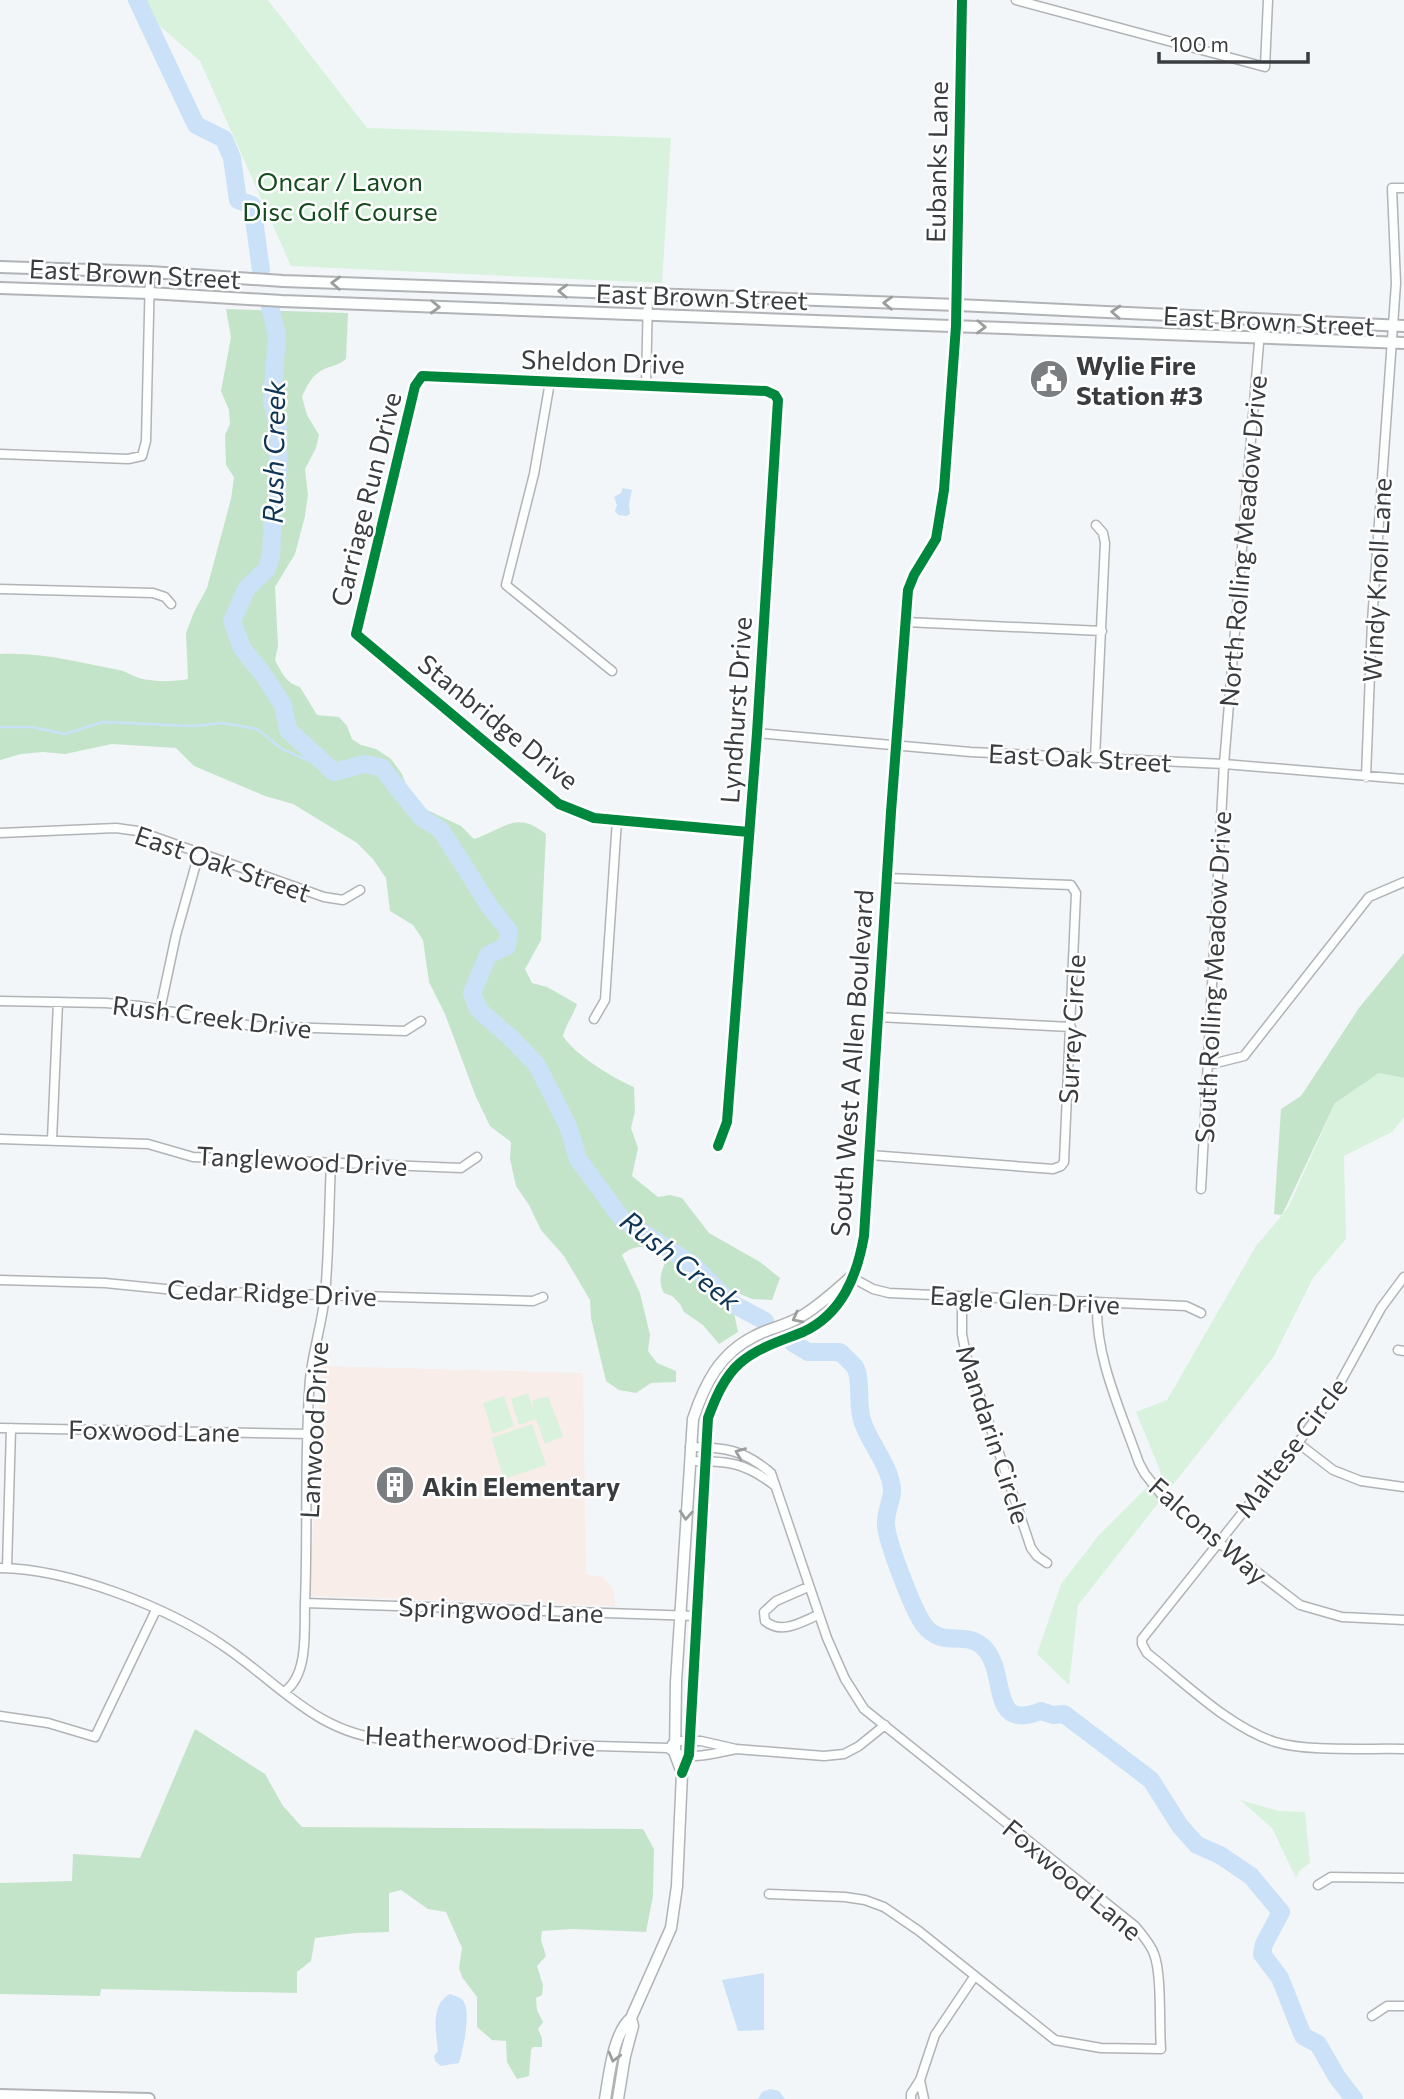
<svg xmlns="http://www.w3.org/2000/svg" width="1404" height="2099" viewBox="0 0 1404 2099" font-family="Commissioner,sans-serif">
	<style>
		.education { fill: #f8ede8 }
		.green { fill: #d9f2dd }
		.forest { fill: #c4e4c9 }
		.water { fill: #cae1f8 }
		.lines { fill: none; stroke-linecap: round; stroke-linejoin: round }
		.stream { stroke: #cae1f8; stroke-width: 2.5 }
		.river { stroke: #cae1f8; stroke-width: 18 }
		.minor-casing { stroke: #b1b3b6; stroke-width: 11 }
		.tertiary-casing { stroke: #b1b3b6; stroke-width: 13 }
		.secondary-casing { stroke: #b1b3b6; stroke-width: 14 }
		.minor { stroke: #fdfefe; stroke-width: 8 }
		.tertiary { stroke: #fdfefe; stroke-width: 10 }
		.secondary { stroke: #fdfefe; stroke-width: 10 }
		.cycleway-casing { stroke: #fff; stroke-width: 15 }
		.cycleway { stroke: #00873e; stroke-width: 10 }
		.oneway { stroke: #9c9e9e }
		.labels { text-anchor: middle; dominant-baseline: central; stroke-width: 5; stroke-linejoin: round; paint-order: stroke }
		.street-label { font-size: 26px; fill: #3a3d3f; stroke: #fff }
		.park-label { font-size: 26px; fill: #154c1d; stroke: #fff }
		.poi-label { font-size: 26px; font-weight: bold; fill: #3a3d3f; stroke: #fff; text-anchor: start }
		.water-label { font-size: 28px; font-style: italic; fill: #0e3555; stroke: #fff }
	</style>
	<rect width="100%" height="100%" fill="#f2f6f9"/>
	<!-- education -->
	<path class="education" d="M321,1366L583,1373L586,1574L602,1577L609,1583L614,1592L615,1606L310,1596Z"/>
	<!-- green -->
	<path class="green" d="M130,0H268L367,128L671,138L662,283L291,266L200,61Z
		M1379,1073L1404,1078V1117L1392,1132L1344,1156L1346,1239L1313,1278L1273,1358L1078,1605L1069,1685L1037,1654L1061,1584L1099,1535L1161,1473L1136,1412L1167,1400L1256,1246L1288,1208L1335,1103Z
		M528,1393L535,1415L532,1401L548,1396L563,1436L545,1444L536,1419L519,1425L511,1399Z
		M504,1396L514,1426L493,1434L483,1403Z
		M532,1424L546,1465L504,1479L491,1438Z
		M1240,1800L1279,1811L1305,1812L1310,1863L1300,1870L1296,1878L1272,1828Z"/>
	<!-- forest -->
	<path class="forest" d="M226,309L348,313L346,359C337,367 327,366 319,372C310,378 306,388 302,397L307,415L319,435L316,448L305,469L308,495L305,516L295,554L275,587L278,646L275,660C282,673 286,683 300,687L317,715L339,717L347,726L352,739L361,745L376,749L391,759L402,774L410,795L427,810L461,826L474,839C506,829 515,810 546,834L541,940L525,969L532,983L547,987L577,1004C573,1016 566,1024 563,1036C574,1054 614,1079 634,1087L635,1111L631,1128L638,1148L632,1176L658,1197L670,1195L682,1198L709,1233L760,1262L780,1278L772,1300L752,1299L738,1293L732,1303L738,1332L719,1344L703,1325L684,1312L680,1304L672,1296L664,1293C657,1280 662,1271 667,1258C653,1246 636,1242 622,1255L640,1293L650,1335L648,1351L657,1363L676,1371V1382L651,1383L636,1393L619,1390L606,1381L591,1318L590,1300L564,1256L541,1230L529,1205L516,1186L510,1159L511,1142L490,1126L476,1097L445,1014L429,982L423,940L413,925L390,911L386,878L373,859L357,843L293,804L265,796L194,766L176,748L112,744L65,754L43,752L21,754L0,760V654C41,652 79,662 119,670C126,671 132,676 139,678C154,682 173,682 188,679L186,633L194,612L207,588L231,499L234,477L226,465L225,435L230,424L229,410L221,391L231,337Z
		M1404,953V1078L1379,1073L1335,1103L1282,1215L1274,1214L1281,1109L1301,1096L1359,1008Z
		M195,1729L265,1774L283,1806L302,1827L643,1829L654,1849L653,1896L646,1932L572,1929L542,1931L541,1940L546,1956L537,1966L543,1985L542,1995L536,1998L537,2010L543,2022L538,2029L542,2038V2047H533L531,2050L529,2076L517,2079L507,2062L506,2041L492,2040L477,2027V1997L462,1977L459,1968L462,1948L446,1912L428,1909L401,1890L389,1893V1932L355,1933L315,1938L311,1961L297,1972V1993L101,1989L100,1996L0,1994V1883L72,1881L73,1854L140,1858Z"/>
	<!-- water -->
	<path class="water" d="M623,488L632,490L629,504L630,514L626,516L618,515L615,511L617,505L614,497L621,493Z
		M764,1973V2030L738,2031L722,1980Z
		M450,1994C455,1996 461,1997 464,2002C471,2014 463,2050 459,2063L441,2066L435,2061L434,2056L438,2051C436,2033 430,2004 450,1994Z
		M770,2089L779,2091L785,2099H758L762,2092Z"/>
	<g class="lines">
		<!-- stream -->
		<path class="stream" d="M0,727H32L65,734L103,722L193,726L223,723L257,729L282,749L334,772"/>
		<!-- river -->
		<path class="river" d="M137,0L196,125L224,139L232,158L238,200L252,205L261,270
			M270,306L277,336L272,400L279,434L277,501L273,515L271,555L267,569L247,588L232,621L242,648L263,674L283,705L288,730L334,772L365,764L381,767L422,818L441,830L490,907L509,931L507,946L488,955L472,993L478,1009L511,1038L537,1065L568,1126L578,1159L623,1220L692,1264L731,1303L765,1321
			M793,1343L808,1352H840C844,1356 851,1362 855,1367C862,1379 857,1406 862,1420C869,1443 890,1465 892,1489C893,1499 885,1511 886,1525C887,1542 913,1610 924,1625C943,1650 966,1628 985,1649C1008,1674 988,1732 1041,1711L1053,1715L1064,1714L1151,1780L1180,1826L1197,1845L1220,1855L1251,1876L1281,1912L1264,1944L1262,1954L1280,1978L1303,2036L1318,2044L1337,2077L1354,2099"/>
		<!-- minor casing -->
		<g class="minor-casing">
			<path id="minor" d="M1016,0L1265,67L1268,0
				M550,382L534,474L506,585L612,671
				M646,386L648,294
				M0,454L128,459L142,456L146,441L150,272
				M0,589L153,593L165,597L171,604
				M906,622L1102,631
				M757,733L971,752L1224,764L1404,779
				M1095,758L1105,543L1103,533L1096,525
				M1366,777L1372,622L1396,283L1392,188H1404
				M0,833L116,828L138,831L324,897L343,900L360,890
				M0,1001L106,1003L139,1006L253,1026L405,1031L421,1021
				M160,1010L176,935L199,853
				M878,1017L1071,1027
				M594,1019L605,1000L617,820
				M1208,1065L1244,1056L1369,897L1404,882
				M0,1139L148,1144L193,1157L461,1168L477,1157
				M52,1140L58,1002
				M718,1146L727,1122L757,733L778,400L775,395L766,391L422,376L415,386L356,634L559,804L594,818L749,832
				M870,1155L1053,1169L1061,1166L1064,1162L1076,893L1071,885L887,878
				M1201,1189L1224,764L1261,319
				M851,1277L873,1289L889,1293L1186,1306L1201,1313
				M1404,1277L1381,1308L1335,1392L1298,1443L1142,1639V1644L1147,1653C1185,1683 1229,1727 1275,1742C1308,1752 1368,1748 1404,1749
				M0,1280L105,1283L185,1291L533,1301L543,1297
				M962,1296V1334L966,1355L1031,1548L1037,1556L1047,1563
				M1097,1302C1095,1358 1121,1411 1139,1463L1145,1474L1161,1494L1218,1542L1300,1605L1342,1617L1404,1620
				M1398,1350L1404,1351
				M0,1428L309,1434
				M1298,1443L1333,1470L1361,1481L1404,1487
				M690,1447C725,1447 744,1450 771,1473L827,1638L845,1679L864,1709L1135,1926C1142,1935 1150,1943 1154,1954C1162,1974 1159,2024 1161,2049L1101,2048L1055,2040L919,1931L884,1907L865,1900L845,1897L769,1894
				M690,1461C728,1461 744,1462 774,1485
				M0,1568C70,1569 168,1607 225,1647C282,1686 317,1734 390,1740L668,1748C684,1763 716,1753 736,1749
				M7,1568L11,1428
				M808,1587L776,1601L764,1612L765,1621C782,1635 801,1622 818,1615
				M305,1603L696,1616
				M284,1692C309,1675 304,1630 305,1603C308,1528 304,1453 310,1379C313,1350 322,1324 325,1295C329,1251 329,1207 331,1162
				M0,1716L48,1723L95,1737L156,1610
				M672,1744L675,1741H701L736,1749L824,1756L844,1754L859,1746L885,1725
				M1318,1885L1331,1877L1404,1878
				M1372,2016L1387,2006H1404
				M920,2080L924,2099
				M911,2099V2094L920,2080L935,2035L974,1977"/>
		</g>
		<!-- tertiary casing -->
		<g class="tertiary-casing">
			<path id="tertiary" d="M682,1773L689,1755L708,1418C715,1399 724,1377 740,1363C759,1347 781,1341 803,1332C842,1314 857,1276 864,1236L891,812L908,590L914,575L936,539L944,490L956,326L962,0
				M605,2099C609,2076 613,2033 631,2018L671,1928L677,1886L682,1773L675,1754L676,1682L693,1419C705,1383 720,1353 755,1336C769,1328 786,1326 800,1317C818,1307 835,1291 851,1277
				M618,2099L625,2056L633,2026L631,2018"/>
		</g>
		<!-- secondary casing -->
		<g class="secondary-casing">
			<path id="secondary" d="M0,267L150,272L283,281L957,305L1404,326
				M0,288L149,293L282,301L1404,343
				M0,2095L149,2099"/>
		</g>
		<!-- minor -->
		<use href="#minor" class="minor"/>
		<!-- tertiary -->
		<use href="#tertiary" class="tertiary"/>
		<!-- secondary -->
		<use href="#secondary" class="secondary"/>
		<!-- cycleway casing -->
		<g class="cycleway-casing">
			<path id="cycleway" d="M718,1146L727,1122L757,733L778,400L775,395L766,391L422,376L415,386L356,634L559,804L594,818L749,832
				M682,1773L689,1755L708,1418C715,1399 724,1377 740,1363C759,1347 781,1341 803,1332C842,1314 857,1276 864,1236L891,812L908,590L914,575L936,539L944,490L956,326L962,0"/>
		</g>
		<!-- cycleway -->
		<use href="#cycleway" class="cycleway"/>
	</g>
	<!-- one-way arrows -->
	<defs><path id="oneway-chevron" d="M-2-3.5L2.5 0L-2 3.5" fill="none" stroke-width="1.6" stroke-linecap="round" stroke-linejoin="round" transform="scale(1.75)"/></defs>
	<g class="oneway">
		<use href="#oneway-chevron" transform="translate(336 283) rotate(-178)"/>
		<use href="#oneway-chevron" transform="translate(563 291) rotate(-178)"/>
		<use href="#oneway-chevron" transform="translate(888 303) rotate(-178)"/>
		<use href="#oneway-chevron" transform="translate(435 307) rotate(2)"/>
		<use href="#oneway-chevron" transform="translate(1116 312) rotate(-177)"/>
		<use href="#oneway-chevron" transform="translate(981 327) rotate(2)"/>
		<use href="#oneway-chevron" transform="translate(797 1318) rotate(153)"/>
		<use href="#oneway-chevron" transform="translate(740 1453) rotate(-158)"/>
		<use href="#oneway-chevron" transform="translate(686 1515) rotate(94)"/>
		<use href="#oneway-chevron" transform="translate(614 2057) rotate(105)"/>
	</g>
	<!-- icons -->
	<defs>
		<g id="civic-disc" transform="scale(2.0125)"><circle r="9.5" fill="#7a7e80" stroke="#fff"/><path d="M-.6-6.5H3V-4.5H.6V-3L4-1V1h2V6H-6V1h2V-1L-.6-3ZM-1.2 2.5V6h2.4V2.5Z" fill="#fff"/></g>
		<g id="building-disc" transform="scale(2.0125)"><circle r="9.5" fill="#7a7e80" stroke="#fff"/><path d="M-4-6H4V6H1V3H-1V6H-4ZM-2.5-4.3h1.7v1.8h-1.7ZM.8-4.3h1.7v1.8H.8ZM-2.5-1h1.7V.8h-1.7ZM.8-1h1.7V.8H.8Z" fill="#fff"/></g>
	</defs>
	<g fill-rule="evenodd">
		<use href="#civic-disc" x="1049" y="379"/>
		<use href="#building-disc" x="395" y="1485"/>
	</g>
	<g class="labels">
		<!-- street labels -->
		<g class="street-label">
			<text transform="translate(936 162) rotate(-89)">Eubanks Lane</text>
			<text transform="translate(135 273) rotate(3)">East Brown Street</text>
			<text transform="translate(702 296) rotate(2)">East Brown Street</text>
			<text transform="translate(1269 320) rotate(3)">East Brown Street</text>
			<text transform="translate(603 361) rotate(2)">Sheldon Drive</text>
			<text transform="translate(365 499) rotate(-76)">Carriage Run Drive</text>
			<text transform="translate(1242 541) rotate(-85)">North Rolling Meadow Drive</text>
			<text transform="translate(1376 580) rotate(-87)">Windy Knoll Lane</text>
			<text transform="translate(735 710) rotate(-86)">Lyndhurst Drive</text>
			<text transform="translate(499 721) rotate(39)">Stanbridge Drive</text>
			<text transform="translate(1080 757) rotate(3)">East Oak Street</text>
			<text transform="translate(223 863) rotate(19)">East Oak Street</text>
			<text transform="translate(1212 977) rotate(-87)">South Rolling Meadow Drive</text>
			<text transform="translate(212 1016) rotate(7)">Rush Creek Drive</text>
			<text transform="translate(1071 1029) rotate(-87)">Surrey Circle</text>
			<text transform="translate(851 1063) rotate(-86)">South West A Allen Boulevard</text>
			<text transform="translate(302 1160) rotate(3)">Tanglewood Drive</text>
			<text transform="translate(272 1292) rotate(2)">Cedar Ridge Drive</text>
			<text transform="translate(1025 1299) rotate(3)">Eagle Glen Drive</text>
			<text transform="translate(154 1430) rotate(1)">Foxwood Lane</text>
			<text transform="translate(313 1430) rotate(-87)">Lanwood Drive</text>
			<text transform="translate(994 1434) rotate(72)">Mandarin Circle</text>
			<text transform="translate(1290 1447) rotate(-53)">Maltese Circle</text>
			<text transform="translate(1209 1530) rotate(41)">Falcons Way</text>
			<text transform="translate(501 1609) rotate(2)">Springwood Lane</text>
			<text transform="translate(480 1740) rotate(3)">Heatherwood Drive</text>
			<text transform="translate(1073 1879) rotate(40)">Foxwood Lane</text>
		</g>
		<!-- park labels -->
		<g class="park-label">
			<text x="340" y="180">Oncar / Lavon<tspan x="340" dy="30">Disc Golf Course</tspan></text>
		</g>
		<!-- poi labels -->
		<g class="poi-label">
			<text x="1076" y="364">Wylie Fire<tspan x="1076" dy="30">Station #3</tspan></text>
			<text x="422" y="1485">Akin Elementary</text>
		</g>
		<!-- water labels -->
		<g class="water-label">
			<text transform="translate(273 452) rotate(-89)">Rush Creek</text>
			<text transform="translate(681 1260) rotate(38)">Rush Creek</text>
		</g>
	</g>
	<!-- scale -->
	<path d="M1159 52v10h149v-10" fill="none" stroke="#3a3d3f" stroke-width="3.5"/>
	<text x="1170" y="52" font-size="21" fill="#3a3d3f" stroke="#ffffff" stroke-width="5" paint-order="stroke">100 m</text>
</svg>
